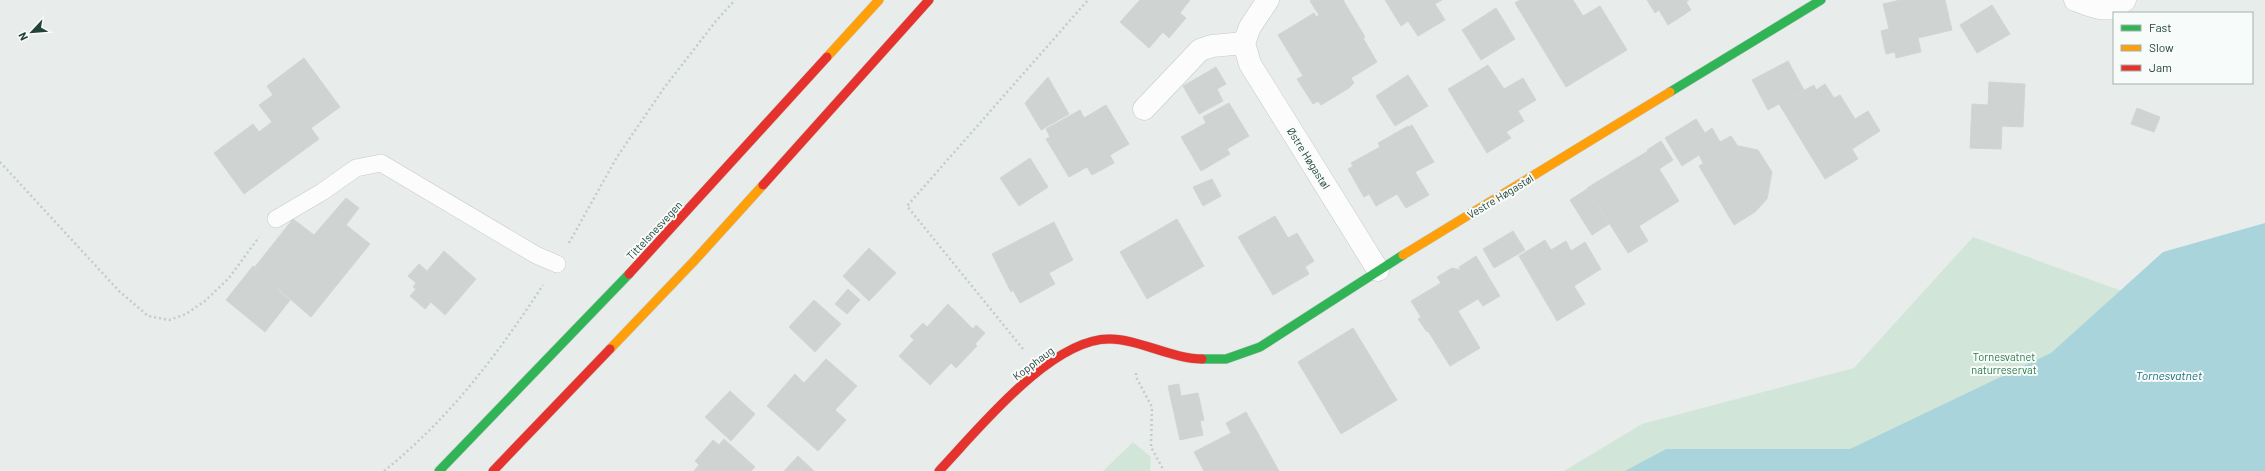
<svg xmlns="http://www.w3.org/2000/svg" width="2265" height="471" viewBox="0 0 2265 471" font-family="Barlow,sans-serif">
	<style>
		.green { fill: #d1e6d8 }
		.water { fill: #a9d4db }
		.building { fill: #cfd4d2; stroke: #d1d6d4 }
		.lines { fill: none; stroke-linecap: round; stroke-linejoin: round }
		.lane-casing { stroke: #c5cac8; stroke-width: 18 }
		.street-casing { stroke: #c5cac8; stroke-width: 23 }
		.fast-casing { stroke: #c3cbc8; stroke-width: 10 }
		.slow-casing { stroke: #c3cbc8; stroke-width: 10 }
		.jam-casing { stroke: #c3cbc8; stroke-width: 10 }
		.path { stroke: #c3ccca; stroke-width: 2.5; stroke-dasharray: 2 3; stroke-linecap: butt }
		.lane { stroke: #fcfcfc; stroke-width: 17 }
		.street { stroke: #fcfcfc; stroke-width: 22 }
		.fast { stroke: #30b455; stroke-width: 9 }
		.slow { stroke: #ff9f0a; stroke-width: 9 }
		.jam { stroke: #e5322d; stroke-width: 9 }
		.labels { text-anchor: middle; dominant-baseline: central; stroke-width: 4; stroke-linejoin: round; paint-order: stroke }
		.street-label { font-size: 11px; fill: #24423a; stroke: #f7fbf9 }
		.park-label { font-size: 11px; fill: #2d7a4b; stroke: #f7fbf9 }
		.water-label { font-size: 12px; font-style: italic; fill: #1c6f80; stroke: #f7fbf9 }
	</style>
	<rect width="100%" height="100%" fill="#e8edeb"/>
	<!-- green -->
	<path class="green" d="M1973,237L2133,295L2265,471H1564L1642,424L1854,368Z
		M1133,442L1151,457L1150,471H1103Z"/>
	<!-- water -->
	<path class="water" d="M2265,223V471H1625L1666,449H1850L2051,353L2163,252Z"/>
	<!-- building -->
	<path class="building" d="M1140,0H1190L1180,13L1186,18L1169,38L1163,32L1149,48L1120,22Z
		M1312,0H1343L1365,37L1363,38L1377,62L1351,78L1354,83L1349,88L1321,105L1318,101L1313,104L1297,79L1303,76L1278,35L1314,13L1316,17L1319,15L1310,1Z
		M1385,0H1442L1435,4L1445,20L1418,36L1408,21L1401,26Z
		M1520,0H1573L1583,16L1600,6L1627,50L1566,87L1515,3Z
		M1647,0H1689L1686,2L1691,10L1668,25L1659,10L1655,13Z
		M1900,0H1945L1952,30L1918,38L1921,52L1896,58L1895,52L1886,54L1881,31L1889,29L1883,4Z
		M1992,5L2010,34L1977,53L1960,25Z
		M1496,8L1515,39L1481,60L1462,30Z
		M304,58L340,107L311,128L319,139L244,194L214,153L253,124L259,132L272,122L259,105L273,95L267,86Z
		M1788,61L1804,90L1768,110L1752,80Z
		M1488,65L1504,89L1523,78L1536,100L1518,111L1524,121L1506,132L1511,138L1487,153L1448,89Z
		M1216,67L1226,84L1217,89L1223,101L1199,114L1183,86Z
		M1408,75L1428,106L1395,126L1376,96Z
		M1048,77L1069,114L1041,130L1025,103Z
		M1989,82L2025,84L2023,127L2002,126L2001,149L1970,148L1972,104L1988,105Z
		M1825,84L1834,98L1840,95L1855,119L1868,111L1880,131L1852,149L1858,159L1825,179L1779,104L1814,85L1816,90Z
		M1229,103L1249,136L1227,149L1230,154L1201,171L1181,137L1206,123L1203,117Z
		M1106,105L1129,144L1110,155L1114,163L1092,175L1087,167L1069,177L1046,139L1050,137L1046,129L1080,110L1084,118Z
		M2137,108L2160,117L2154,132L2131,124Z
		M1696,119L1705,133L1712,128L1720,142L1731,136L1737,145H1734L1703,163L1699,155L1682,166L1665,138Z
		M1412,125L1434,162L1415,172L1429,195L1406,208L1397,194L1376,206L1369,194L1364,197L1348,169L1353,166L1351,163L1380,147L1378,143L1408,126L1409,127Z
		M1661,141L1673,160L1659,169L1647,150Z
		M1734,145L1758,150L1772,172L1767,199L1755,212L1734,225L1699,166Z
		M1648,151L1679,201L1639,226L1648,241L1628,253L1587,188Z
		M1030,158L1048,187L1019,206L1000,178Z
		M1212,179L1221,196L1203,206L1193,187Z
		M1587,189L1609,224L1592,235L1570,200Z
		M346,198L359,208L346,225L370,244L311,317L254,268L293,219L314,235Z
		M1275,216L1288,238L1297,233L1314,261L1305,267L1309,274L1273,295L1238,237Z
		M1177,219L1204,266L1147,299L1120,252Z
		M1054,222L1073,260L1049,273L1055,284L1020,303L1013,290L1011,292L992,254Z
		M1513,231L1525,250L1494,268L1483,249Z
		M1545,240L1551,250L1566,241L1571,251L1585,242L1601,269L1574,286L1585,304L1557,321L1519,256Z
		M869,248L896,273L869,301L843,276Z
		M444,251L476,279L445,315L431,302L425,309L410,296L416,289L413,287L416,283L408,276L419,264L427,271Z
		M1476,256L1500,296L1483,306L1478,299L1458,311L1480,348L1450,366L1428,331L1427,332L1418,319L1421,317L1411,301L1441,283L1437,277L1452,268L1461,270L1459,267Z
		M253,266L280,288L278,290L290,300L265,332L226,300Z
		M848,289L860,300L847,314L835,304Z
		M814,300L841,324L815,352L789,327Z
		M948,304L973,329L976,325L985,333L975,344L977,346L956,368L951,363L930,385L899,356L914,340L910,336L923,323L927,327Z
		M1353,328L1397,400L1341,434L1298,362Z
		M826,359L857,386L835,410L846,420L818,451L767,406L795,374L804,383Z
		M1179,384L1181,396L1198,393L1204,420L1200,421L1203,435L1180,440L1168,386Z
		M730,391L755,414L731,441L705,417Z
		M1246,412L1279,471H1204L1194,452L1231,433L1226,423Z
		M724,439L755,467L751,471H694L699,465L695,461L713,440L719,445Z
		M798,456L814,471H784Z"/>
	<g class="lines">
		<!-- lane casing -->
		<g class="lane-casing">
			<path id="lane" d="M276,219L322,192L356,168L381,163L536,255L557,264"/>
		</g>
		<!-- street casing -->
		<g class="street-casing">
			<path id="street" d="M1268,0L1250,27L1244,43L1250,64L1378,270
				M2075,0C2096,7 2106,15 2125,0
				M1144,109L1200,50L1212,46L1244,43"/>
		</g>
		<!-- fast casing -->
		<g class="fast-casing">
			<path id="fast" d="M1670,92L1821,0
				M1202,359H1226L1260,347L1403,255
				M439,471L629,274"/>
		</g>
		<!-- slow casing -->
		<g class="slow-casing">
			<path id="slow" d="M827,57L879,0
				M1403,255L1670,92
				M610,349L695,260L763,185"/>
		</g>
		<!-- jam casing -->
		<g class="jam-casing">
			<path id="jam" d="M763,185L929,0
				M629,274L827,57
				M493,471L610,349
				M939,471C978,430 1051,338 1110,339C1138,339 1173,359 1202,359"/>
		</g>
		<!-- path -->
		<path class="path" d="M0,162L119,291L148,316L169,320L186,314L205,301L229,278L259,237
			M569,243L617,157L664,88L716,21L735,0
			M1023,349L907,206L1088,0
			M1136,373V377L1152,407L1151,447L1164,471
			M384,471C449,419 498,354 543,285"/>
		<!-- lane -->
		<use href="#lane" class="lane"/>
		<!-- street -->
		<use href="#street" class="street"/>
		<!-- fast -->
		<use href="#fast" class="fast"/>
		<!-- slow -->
		<use href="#slow" class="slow"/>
		<!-- jam -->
		<use href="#jam" class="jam"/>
	</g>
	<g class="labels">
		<!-- street labels -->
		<g class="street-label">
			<text transform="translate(1309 158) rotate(58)">Østre Høgastøl</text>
			<text transform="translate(1500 196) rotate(-31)">Vestre Høgastøl</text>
			<text transform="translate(654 230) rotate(-47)">Tittelsnesvegen</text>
			<text transform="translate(1033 363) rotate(-37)">Kopphaug</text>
		</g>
		<!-- park labels -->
		<g class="park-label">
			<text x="2004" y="356">Tornesvatnet<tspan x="2004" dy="13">naturreservat</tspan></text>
		</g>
		<!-- water labels -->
		<g class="water-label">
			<text x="2169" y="375">Tornesvatnet</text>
		</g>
	</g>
	<!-- legend -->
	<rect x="2113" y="12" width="140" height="72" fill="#f7fbf9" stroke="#a3b1ad"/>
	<rect x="2121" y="25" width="20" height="6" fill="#30b455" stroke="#a3b1ad"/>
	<text x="2149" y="32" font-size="12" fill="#24423a">Fast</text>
	<rect x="2121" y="45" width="20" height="6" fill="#ff9f0a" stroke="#a3b1ad"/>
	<text x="2149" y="52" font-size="12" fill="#24423a">Slow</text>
	<rect x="2121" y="65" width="20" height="6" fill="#e5322d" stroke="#a3b1ad"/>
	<text x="2149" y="72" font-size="12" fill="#24423a">Jam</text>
	<!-- north arrow -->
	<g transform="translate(32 32) rotate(244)" stroke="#f7fbf9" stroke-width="3" paint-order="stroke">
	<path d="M0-3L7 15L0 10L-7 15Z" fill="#24423a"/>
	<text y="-6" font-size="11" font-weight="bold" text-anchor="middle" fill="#24423a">N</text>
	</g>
</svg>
